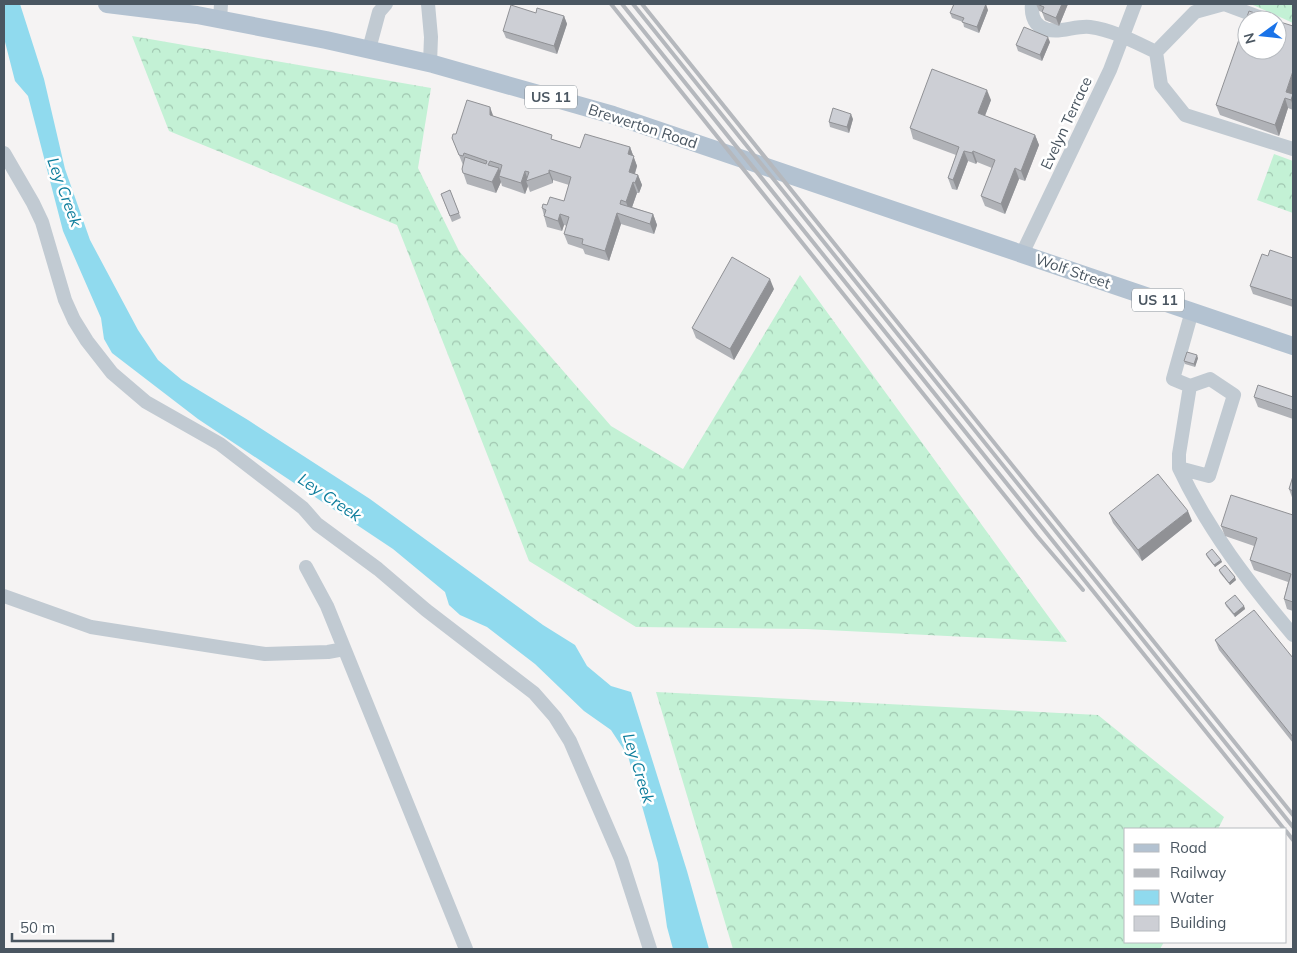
<svg xmlns="http://www.w3.org/2000/svg" width="1297" height="953" viewBox="0 0 1297 953" font-family="Mulish,sans-serif">
	<style>
		.forest { fill: url(#forest-crowns) }
		.water { fill: #90daee }
		.lines { fill: none; stroke-linecap: round; stroke-linejoin: round }
		.minor { stroke: #c1cad2; stroke-width: 14 }
		.major { stroke: #b3c2d1; stroke-width: 18 }
		.rail { stroke: #b5b8bd; stroke-width: 4 }
		.wall { fill: #b0b2b7 }
		.shaded-wall { fill: #909195 }
		.building { fill: #cdcfd5; stroke: #909195 }
		.labels { text-anchor: middle; dominant-baseline: central; stroke-width: 5; stroke-linejoin: round; paint-order: stroke }
		.shield { fill: #fff; stroke: #808990; stroke-width: 1 }
		.shield-label { font-size: 14px; font-weight: bold; fill: #4a5661 }
		.street-label { font-size: 15px; fill: #4a5661; stroke: #fff }
		.water-label { font-size: 16px; font-style: italic; fill: #0c7c9b; stroke: #fff }
	</style>
	<defs>
		<pattern id="forest-crowns" width="20" height="18" patternUnits="userSpaceOnUse" patternTransform="scale(1.25)"><rect width="20" height="18" fill="#c3f1d5"/><path d="M2 6a3 3 0 1 1 6 0M12 15a3 3 0 1 1 6 0" fill="none" stroke="#a0c6b0"/></pattern>
	</defs>
	<rect width="100%" height="100%" fill="#f5f3f3"/>
	<!-- forest -->
	<path class="forest" d="M1251,4H1293V23Z
		M132,36L431,88L418,168L459,251L611,426L683,469L800,275L1067,642L806,629L636,627L529,561L397,225L169,131Z
		M1274,154L1293,161V213L1257,200Z
		M656,692L1098,715L1224,817L1218,829H1126V942H1164L1160,949H733Z"/>
	<!-- water -->
	<path class="water" d="M4,4H20L44,79L65,169L90,240L138,330L158,360L182,380L248,420L370,499L543,625L575,645L587,666L611,686L631,692L687,871L709,949H673L667,927L658,863L628,756L611,730L584,711L535,664L487,627L460,615L449,605L445,592L393,549L198,419L112,353L104,339L101,318L63,231L28,96L15,81L4,38Z"/>
	<g class="lines">
		<!-- minor -->
		<path class="minor" d="M428,4L431,37L430,63
			M1032,4C1031,12 1033,23 1041,27C1056,36 1074,25 1090,27C1113,30 1135,42 1156,52L1161,85L1185,115L1293,149
			M220,19L221,4
			M369,49L379,12L386,4
			M1156,52L1195,12L1224,4L1267,20
			M4,153L33,203L42,222L65,300L74,320L87,341L112,373L146,402L220,444L276,487L303,508L317,524L378,569L426,610L534,693L555,717L570,741L621,859L650,949
			M1022,254L1110,70L1135,4
			M1192,311L1173,379L1190,386L1179,454V468C1208,530 1249,583 1293,635
			M1179,468L1209,476L1234,395L1210,379L1190,386
			M306,567L327,606L466,949
			M4,596L91,627L225,648L265,654L328,652L344,649"/>
		<!-- major -->
		<path class="major" d="M107,4L197,15L326,40L433,64L613,115L1293,346"/>
		<!-- rail -->
		<path class="rail" d="M611,4L1037,536L1083,590
			M622,4L1284,829
			M633,4L1293,827
			M642,4L1293,815
			M1286,831L1293,840"/>
	</g>
	<!-- wall -->
	<path class="wall" d="M1036,4H1068L1059,26L1045,20L1042,12L1039,11Z
		M988,10L979,33L964,27L963,22L952,18L950,13Z
		M564,16L567,24L557,54L506,38L503,31Z
		M1050,42L1042,61L1018,51L1016,45Z
		M1293,93V110L1288,108L1279,136L1220,115L1216,105Z
		M991,100L985,116L1035,135L1039,145L1025,181L1019,179L1005,214L985,206L981,196L992,168L977,162L976,164L968,161L957,190L952,189L948,178L956,155L913,139L910,128Z
		M493,116L554,140L580,148L630,147L637,166L635,174L638,175L642,185L639,193H637L632,207L653,214L657,225L654,234L621,224L609,261L585,254L583,249L568,244L564,234L567,226L564,225L562,231L547,227L542,208L547,205L564,201L569,185L553,180V183L530,192L528,186L525,194L502,186L501,182L496,193L467,184L462,169L463,165L452,138L456,134Z
		M853,119L849,133L830,127L829,122Z
		M450,190L461,218L452,222L441,194Z
		M1268,256L1293,258V307L1253,294L1250,286Z
		M774,289L734,360L696,338L692,328Z
		M1198,358L1195,367L1185,364L1184,361Z
		M1254,397H1293V419L1258,407Z
		M1293,476V500L1289,489Z
		M1109,513L1192,521L1142,561L1113,523Z
		M1293,515V611L1287,609L1284,599L1288,582L1254,570L1250,560L1254,546L1225,536L1221,526Z
		M1206,554L1221,560L1222,562L1215,567L1207,557Z
		M1219,570L1236,580L1230,585L1220,573Z
		M1225,603L1244,606L1245,609L1235,617L1226,606Z
		M1215,640L1293,658V743L1219,650Z"/>
	<!-- shaded-wall -->
	<path class="shaded-wall" d="M986,4L988,10L979,33L977,27Z
		M1062,4H1068L1059,26L1056,18Z
		M564,16L567,24L557,54L554,46Z
		M1048,37L1050,42L1042,61L1040,55Z
		M1293,71V93L1291,100L1286,92Z
		M987,90L991,100L982,123L978,113Z
		M1293,94V106L1291,100Z
		M1285,98L1288,108L1279,136L1275,125Z
		M490,107L494,118L490,115Z
		M851,114L853,119L849,133L847,127Z
		M1035,135L1039,145L1025,181L1021,171Z
		M630,147L637,166L632,182L629,172L628,154Z
		M964,151L968,161L957,190L953,180Z
		M973,151L977,162L976,164L972,153Z
		M499,168L502,177L499,176L501,182L496,193L492,182Z
		M1015,168L1019,179L1005,214L1001,204Z
		M549,170L553,180V183L549,173Z
		M525,171L528,180L526,181L528,186L525,194L521,183Z
		M638,175L642,185L639,193L635,183Z
		M633,182L637,193L630,213L626,202Z
		M617,213L621,224L609,261L605,251Z
		M560,214L564,225L562,231L558,221Z
		M653,214L657,225L654,234L650,224Z
		M770,279L774,289L734,360L730,349Z
		M1197,355L1198,358L1195,367L1194,364Z
		M1188,511L1192,521L1142,561L1138,550Z
		M1221,560L1222,562L1215,567L1214,565Z
		M1235,577L1236,580L1230,585L1229,583Z
		M1244,606L1245,609L1235,617L1234,614Z"/>
	<!-- building -->
	<path class="building" d="M954,4H986L977,27L962,22L964,18L950,13Z
		M1037,4H1062L1056,18L1042,12L1044,7Z
		M511,5L536,13L537,8L564,16L554,46L503,31Z
		M1249,11L1275,20H1247V50H1277V21L1293,26V71L1286,92L1293,94L1291,100L1285,98L1275,125L1216,105Z
		M1024,27L1048,37L1040,55L1016,45Z
		M932,69L987,90L978,113L1035,135L1021,171L1015,168L1001,204L981,196L995,160L973,151L972,153L964,151L953,180L948,178L959,147L910,128Z
		M467,100L490,107V115L552,135L551,139L580,148L585,134L630,147L628,154L634,156L629,172L638,175L635,183L633,182L626,202L621,200L620,204L653,214L650,224L617,213L605,251L582,244L583,239L564,234L569,217L560,214L558,221L544,216L546,210L542,208L543,204L547,205L550,197L564,201L571,177L549,170V173L526,181L529,172L525,171L521,183L499,176L502,165L490,161L488,165L499,168L492,182L463,173L462,169L465,157L486,164L487,161L464,153L463,156L459,155L452,138L453,134H456Z
		M833,108L851,114L847,127L829,122Z
		M450,190L459,213L450,216L441,194Z
		M1270,250L1293,258V300L1250,286L1262,254L1268,256Z
		M732,257L770,279L730,349L692,328Z
		M1187,352L1197,355L1194,364L1184,361Z
		M1258,385L1293,397V410L1254,397Z
		M1158,474L1188,511L1138,550L1109,513Z
		M1293,476V491L1289,489Z
		M1231,495L1293,515V602L1284,599L1291,574L1250,560L1257,538L1221,526Z
		M1212,549L1221,560L1214,565L1206,554Z
		M1225,565L1235,577L1229,583L1219,570Z
		M1235,595L1244,606L1234,614L1225,603Z
		M1254,610L1293,658V737L1215,640Z"/>
	<g class="labels">
		<!-- shield labels -->
		<g class="shield">
			<rect x="525" y="85.5" width="52" height="23" rx="4"/>
			<rect x="1132" y="288.5" width="52" height="23" rx="4"/>
		</g>
		<g class="shield-label">
			<text x="551" y="97">US 11</text>
			<text x="1158" y="300">US 11</text>
		</g>
		<!-- street labels -->
		<g class="street-label">
			<text transform="translate(1066 123) rotate(-65)">Evelyn Terrace</text>
			<text transform="translate(643 126) rotate(18)">Brewerton Road</text>
			<text transform="translate(1073 271) rotate(19)">Wolf Street</text>
		</g>
		<!-- water labels -->
		<g class="water-label">
			<text transform="translate(65 192) rotate(70)">Ley Creek</text>
			<text transform="translate(330 497) rotate(34)">Ley Creek</text>
			<text transform="translate(639 768) rotate(73)">Ley Creek</text>
		</g>
	</g>
	<!-- border -->
	<rect width="1297" height="953" fill="none" stroke="#4a5661" stroke-width="10"/>
	<!-- legend -->
	<rect x="1124" y="828" width="162" height="115" fill="#ffffff" stroke="#b7bbc0"/>
	<rect x="1134" y="844" width="25" height="8" fill="#b3c2d1" stroke="#b7bbc0"/>
	<text x="1170" y="853" font-size="15" fill="#4a5661">Road</text>
	<rect x="1134" y="869" width="25" height="8" fill="#b5b8bd" stroke="#b7bbc0"/>
	<text x="1170" y="878" font-size="15" fill="#4a5661">Railway</text>
	<rect x="1134" y="890" width="25" height="15" fill="#90daee" stroke="#b7bbc0"/>
	<text x="1170" y="903" font-size="15" fill="#4a5661">Water</text>
	<rect x="1134" y="916" width="25" height="15" fill="#cdcfd5" stroke="#b7bbc0"/>
	<text x="1170" y="928" font-size="15" fill="#4a5661">Building</text>
	<!-- north arrow -->
	<g transform="translate(1262 35) rotate(255)"><circle r="24" fill="#ffffff" stroke="#b7bbc0"/>
	<path d="M0-4L9 19L0 12L-9 19Z" fill="#1a73e8"/>
	<text y="-8" font-size="14" font-weight="bold" text-anchor="middle" fill="#4a5661">N</text>
	</g>
	<!-- scale -->
	<path d="M12 933v8h101v-8" fill="none" stroke="#4a5661" stroke-width="2.5"/>
	<text x="20" y="933" font-size="15" fill="#4a5661" stroke="#ffffff" stroke-width="4" paint-order="stroke">50 m</text>
</svg>
